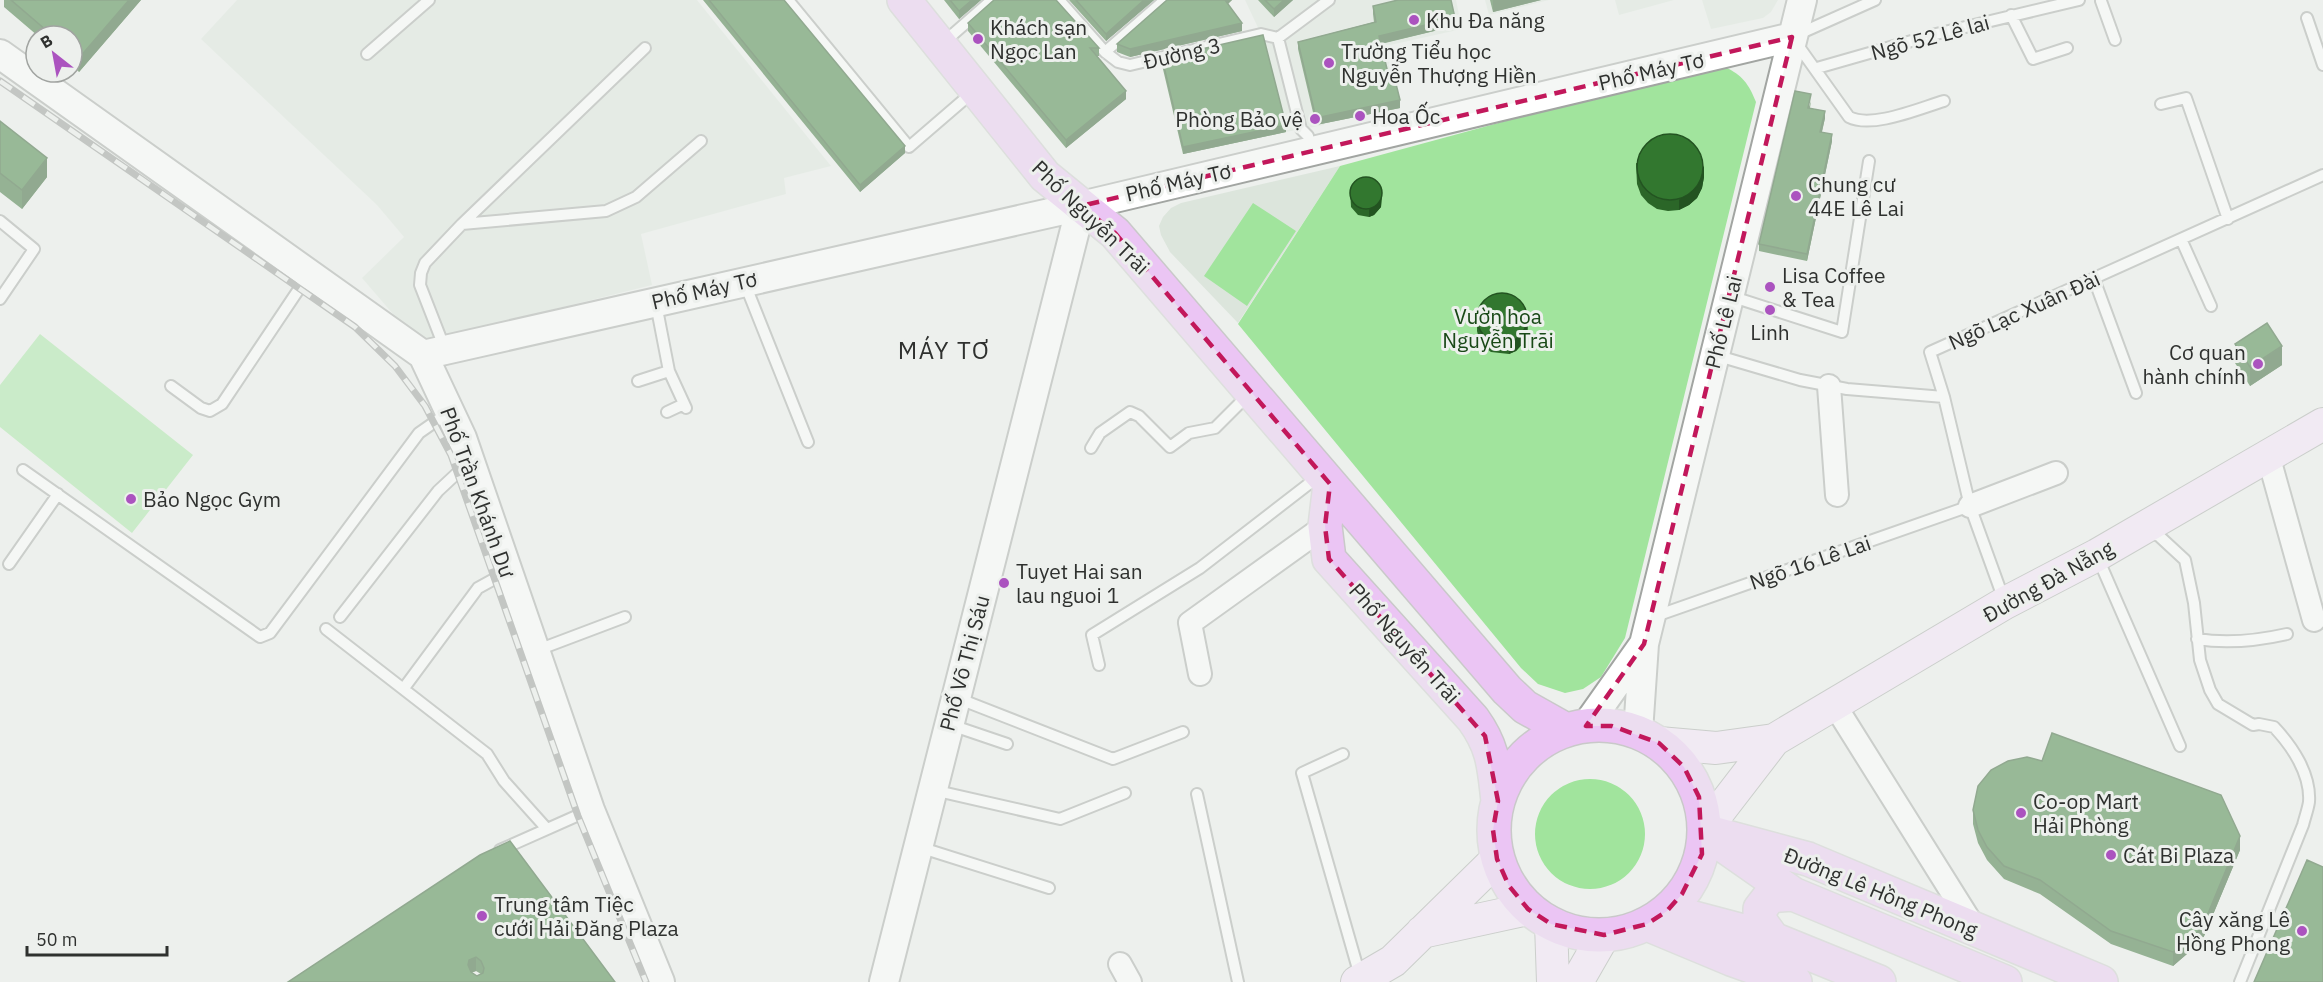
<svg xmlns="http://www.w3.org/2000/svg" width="2323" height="982" viewBox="0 0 2323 982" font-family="'IBM Plex Sans',sans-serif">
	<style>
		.built { fill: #dce5dc }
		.green { fill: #a1e49d }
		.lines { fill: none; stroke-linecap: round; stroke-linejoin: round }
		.service-casing { stroke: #a2a5a2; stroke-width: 14 }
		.minor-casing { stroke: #a2a5a2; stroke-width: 26 }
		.tertiary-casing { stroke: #a2a5a2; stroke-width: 32 }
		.secondary-casing { stroke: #a2a5a2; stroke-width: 34 }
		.primary-casing { stroke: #c9c9c9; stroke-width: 36 }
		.service { stroke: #fff; stroke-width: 10 }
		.minor { stroke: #fff; stroke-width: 22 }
		.tertiary { stroke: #fff; stroke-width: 28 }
		.secondary { stroke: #f5e2fa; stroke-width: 32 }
		.primary { stroke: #ebc5f4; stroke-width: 33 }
		.rail-casing { stroke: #909290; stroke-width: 7 }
		.rail { stroke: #edf0ed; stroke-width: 4.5; stroke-dasharray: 14; stroke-linecap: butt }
		.wall { fill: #2b6628; fill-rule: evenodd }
		.shaded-wall { fill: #235321 }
		.building { fill: #32772f; stroke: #235321; stroke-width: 1.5; fill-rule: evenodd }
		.marked { fill: none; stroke: #c2185b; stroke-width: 4.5; stroke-dasharray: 12 8; stroke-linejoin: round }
		.poi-dot { fill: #ab53bf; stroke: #edf0ed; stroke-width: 2 }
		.labels { text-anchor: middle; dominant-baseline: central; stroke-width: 6; stroke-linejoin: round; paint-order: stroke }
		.poi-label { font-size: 21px; fill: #2f312f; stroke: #edf0ed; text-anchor: start }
		.street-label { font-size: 21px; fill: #2f312f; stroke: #edf0ed }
		.park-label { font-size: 21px; fill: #194917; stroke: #edf0ed }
		.quarter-label { font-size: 24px; letter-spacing: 1.5px; fill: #2f312f; stroke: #edf0ed }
	</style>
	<rect width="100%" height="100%" fill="#edf0ed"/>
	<!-- built -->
	<path class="built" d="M237,0H697L831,166L784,178L786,194L641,234L652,285L418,343L362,278L404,237L377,205L201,39Z
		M1245,0H1456L1462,29L1386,46L1393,80L1317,97L1324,125L1286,132L1261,34Z
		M1485,0H1549L1489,15Z
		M1615,0H1674L1619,15Z
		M1702,0H1778L1771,12L1763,18L1711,29Z
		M1340,166L1238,323L1170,252L1161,235L1159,226L1163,217L1171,208L1181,203Z"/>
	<!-- green -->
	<path class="green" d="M1725,67C1742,75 1749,84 1756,102L1625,638L1601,677L1583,689L1565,693L1538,684L1521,668L1238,324L1340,166L1698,69Z
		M1253,203L1296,231L1247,306L1204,276Z
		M40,334L193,455L132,533L0,427V385Z
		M1535 834a55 55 0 1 1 110 0a55 55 0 1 1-110 0Z"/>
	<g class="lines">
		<!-- service casing -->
		<g class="service-casing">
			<path id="service" d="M788,0L909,147L974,91
				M1059,0L1105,52L1165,0
				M1875,0L1792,37L1849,117C1872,129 1920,108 1944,101
				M2101,1L2115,40
				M2011,15L2033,59L2067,48
				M2307,18L2323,65
				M943,43L992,0
				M1105,52L1118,62L1130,65L1261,34L1278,38
				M367,54L429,0
				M1817,68L1936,34L2079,0
				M2161,104L2186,98L2228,219
				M1311,152L1308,136L1301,129L1278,38L1329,0
				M0,221L34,249L0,299
				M462,224L606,211L636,197L701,141
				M2181,239L2211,306
				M2094,279L2136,393
				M745,284L808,442
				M1730,296L1842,332L1869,161
				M656,304L669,371L686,408
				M445,349L420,285L421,273L425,263L462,224L645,48
				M1715,355L1800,380L1847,389L1944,397
				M638,381L669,371
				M171,386L201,408L210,411L222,404L309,274
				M667,412L684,404
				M1091,448L1100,433L1130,412L1139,416L1170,447L1189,433L1215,428L1249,394
				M23,470L260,637L270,633L419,433L449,412
				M2148,532L2159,536L2185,560L2194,603L2200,660L2210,690L2218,704L2253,725L2259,724L2274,727C2292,746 2311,774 2309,802C2308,809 2305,817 2303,825L2240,982
				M2097,556L2180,746
				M9,564L58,494
				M2004,600L1970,506L1944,397L1930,352L2323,175
				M340,617L438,491L468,463
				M1653,617L1970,506
				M326,629L487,754L504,781L547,829
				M2197,639C2228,644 2256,641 2287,634
				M535,651L625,617
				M1099,665L1092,635L1200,568L1319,476
				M404,688L478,588L507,572
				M957,698L1113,759L1183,732
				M951,725L1007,744
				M1343,754L1302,773L1360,976
				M933,790L1060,819L1125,793
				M1197,794L1238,982
				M919,847L1049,888
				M500,850L590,810"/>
		</g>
		<!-- minor casing -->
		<g class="minor-casing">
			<path id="minor" d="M1829,386L1837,495
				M2268,455L2314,620
				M1970,506L2056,473
				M1200,674L1190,623L1325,526
				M1834,704L1975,929
				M1120,964L1130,982"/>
		</g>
		<!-- tertiary casing -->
		<g class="tertiary-casing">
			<path id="tertiary" d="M0,54L423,355L462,438L590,810L660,982
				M423,355L1081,206L1792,37
				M1586,726L1644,644
				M1638,732L1644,644L1802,0
				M884,982L1081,206"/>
		</g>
		<!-- secondary casing -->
		<g class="secondary-casing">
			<path id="secondary" d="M1659,743L1716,748L1774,740
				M1704,831L1774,740L2005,603L2097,555L2323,424
				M1551,924L1553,982
				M1422,932L1528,909
				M1357,982L1393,961L1497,859
				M1577,982L1604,935"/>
		</g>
		<!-- primary casing -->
		<g class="primary-casing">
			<path id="primary" d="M904,0L1045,176L1115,233L1507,690L1525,707L1566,730
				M1330,484L1325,526L1329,559L1473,719C1494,748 1494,767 1498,801
				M1494 830a105 105 0 1 1 210 0a105 105 0 1 1-210 0Z
				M1704,831L1808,859L2101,982
				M1723,845L1793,894L2005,982
				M1667,911L1773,939L1879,982
				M1647,924L1731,959L1795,982
				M1773,939L1760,921V909L1770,896L1793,894"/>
		</g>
		<!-- service -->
		<use href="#service" class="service"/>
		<!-- minor -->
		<use href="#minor" class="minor"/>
		<!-- tertiary -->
		<use href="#tertiary" class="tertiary"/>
		<!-- secondary -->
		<use href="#secondary" class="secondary"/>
		<!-- primary -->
		<use href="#primary" class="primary"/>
		<!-- rail casing -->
		<g class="rail-casing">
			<path id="rail" d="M0,81L355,327L395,366L425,406L451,455L578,816L646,982"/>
		</g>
		<!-- rail -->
		<use href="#rail" class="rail"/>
	</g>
	<!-- wall -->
	<path class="wall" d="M4,0H141L79,72L72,65V36H38L4,7Z
		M703,0H784L905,153L860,192Z
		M944,0H981L959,19Z
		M1069,0H1154L1106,41Z
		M1167,0H1232L1228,4L1242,31L1130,57L1117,52V44Z
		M1258,0H1293L1274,17Z
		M1490,0H1541L1493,12Z
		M1373,6L1455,26L1381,44L1388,73L1400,108L1316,125L1298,49V42L1374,22L1373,14Z
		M968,23L1099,48V56H1097L1126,99L1066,148L968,31Z
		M1162,58L1286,132L1183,154L1162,65Z
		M1811,101L1810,108L1825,118L1822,132L1832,141L1807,261L1759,251V244Z
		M0,121L47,177L22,209L0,192Z
		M1636,163L1704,177L1702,188L1697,198L1689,205L1679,210L1668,211L1657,209L1648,203L1641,195L1637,184Z
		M1350,189L1382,196L1381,207L1374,215L1369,217L1358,215L1351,207Z
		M1477,320L1528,323L1527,339L1516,351L1509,354L1491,352L1484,347L1479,339L1477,331Z
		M2235,344L2282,365L2250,386L2235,363Z
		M1973,810L2240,850L2202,941L2173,966L2111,944L2040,894L2004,879L1987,860L1978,843L1973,824Z
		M480,855L615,982H288ZM476,971L481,974L477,976L471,973Z"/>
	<!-- shaded-wall -->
	<path class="shaded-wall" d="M129,0H141L79,72V58Z
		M972,0H981L959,19V11Z
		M1144,0H1154L1106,41V34Z
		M1224,0H1232L1224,7Z
		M1284,0H1293L1274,17V9Z
		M1493,0H1541L1493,12Z
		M1455,18V26L1379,44V36Z
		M1242,23V31L1130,57V49Z
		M1126,91V99L1066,148V140Z
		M1400,100V108L1316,125V118Z
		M1825,111V118L1820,139V132Z
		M1286,125V132L1183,154V147Z
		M1832,134V141L1807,261V254Z
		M905,146V153L860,192V185Z
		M47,158V177L22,209V190Z
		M1704,166V177L1702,188L1697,198L1689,205L1679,210V200Z
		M1382,189L1381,207L1374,215L1369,217V210Z
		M1528,312L1527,339L1516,351L1509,354V344Z
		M2282,346V365L2250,386V367Z
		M2240,836V850L2202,941L2173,966V952Z
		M476,957V971L469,973L468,965L469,960Z"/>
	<!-- building -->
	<path class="building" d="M11,0H129L79,58L72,52V36H53Z
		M709,0H784L905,146L860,185Z
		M950,0H972L959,11Z
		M994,0H1056L1099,48H1090L1126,91L1066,140L968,23Z
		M1076,0H1144L1106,34Z
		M1167,0H1225L1242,23L1130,49L1117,44Z
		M1265,0H1284L1274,9Z
		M1398,0H1451L1455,18L1379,36L1388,73L1393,72L1400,100L1316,118L1298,42L1376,22L1373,6Z
		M1263,35L1286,125L1183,147L1162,58Z
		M1795,91L1811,94L1808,108L1825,111L1820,132L1832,134L1807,254L1759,244Z
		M0,121L47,158L22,190L0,173Z
		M1637 167a33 33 0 1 1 66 0a33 33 0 1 1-66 0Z
		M1350 193a16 16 0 1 1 32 0a16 16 0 1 1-32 0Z
		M1477 318a25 25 0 1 1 50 0a25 25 0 1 1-50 0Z
		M2267,323L2282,346L2250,367L2235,344Z
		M2052,733L2221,795L2240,836L2202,928L2173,952L2111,931L2040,880L2004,866L1987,847L1978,830L1973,810L1978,786L1991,770L2008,761L2027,757L2042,761Z
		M510,841L615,982H288L480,855ZM476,957L481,961L484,968L483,973L477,976L471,972L468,965L469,960Z
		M2307,860L2323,867V982H2254Z"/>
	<!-- marked area -->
	<path d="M0 0H2323V982H0ZM1792,37L1644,644L1586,726H1612L1659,743L1684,767L1699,797L1702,854L1682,894L1667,911L1647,924L1604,935L1551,924L1528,909L1509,886L1497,859L1493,830L1498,801L1485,736L1329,559L1325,526L1330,484L1115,233L1081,206Z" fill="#edf0ed" fill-opacity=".55" fill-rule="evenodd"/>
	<path class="marked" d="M1792,37L1644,644L1586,726H1612L1659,743L1684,767L1699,797L1702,854L1682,894L1667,911L1647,924L1604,935L1551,924L1528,909L1509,886L1497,859L1493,830L1498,801L1485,736L1329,559L1325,526L1330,484L1115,233L1081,206Z"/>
	<!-- markers -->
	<g class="poi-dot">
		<circle cx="1414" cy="20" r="6"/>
		<circle cx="978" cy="39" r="6"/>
		<circle cx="1329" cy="63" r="6"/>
		<circle cx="1360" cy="116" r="6"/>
		<circle cx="1315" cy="119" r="6"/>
		<circle cx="1796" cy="196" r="6"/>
		<circle cx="1770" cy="287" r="6"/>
		<circle cx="1770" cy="310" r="6"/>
		<circle cx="2258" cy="364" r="6"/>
		<circle cx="131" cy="499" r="6"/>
		<circle cx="1004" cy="583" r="6"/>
		<circle cx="2021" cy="813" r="6"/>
		<circle cx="2111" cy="855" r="6"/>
		<circle cx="482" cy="916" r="6"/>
		<circle cx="2302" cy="931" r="6"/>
	</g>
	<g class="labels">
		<!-- poi labels -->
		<g class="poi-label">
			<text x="1426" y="20">Khu Đa năng</text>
			<text x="990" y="27">Khách sạn<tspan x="990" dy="24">Ngọc Lan</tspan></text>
			<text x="1341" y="51">Trường Tiểu học<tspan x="1341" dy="24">Nguyễn Thượng Hiền</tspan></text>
			<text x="1372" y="116">Hoa Ốc</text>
			<text x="1303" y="119" text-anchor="end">Phòng Bảo vệ</text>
			<text x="1808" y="184">Chung cư<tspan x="1808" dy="24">44E Lê Lai</tspan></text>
			<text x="1782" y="275">Lisa Coffee<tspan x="1782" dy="24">&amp; Tea</tspan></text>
			<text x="1770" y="332" text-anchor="middle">Linh</text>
			<text x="2246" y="352" text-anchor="end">Cơ quan<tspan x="2246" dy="24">hành chính</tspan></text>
			<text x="143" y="499">Bảo Ngọc Gym</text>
			<text x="1016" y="571">Tuyet Hai san<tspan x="1016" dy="24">lau nguoi 1</tspan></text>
			<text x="2033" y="801">Co-op Mart<tspan x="2033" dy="24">Hải Phòng</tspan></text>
			<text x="2123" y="855">Cát Bi Plaza</text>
			<text x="494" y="904">Trung tâm Tiệc<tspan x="494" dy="24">cưới Hải Đăng Plaza</tspan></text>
			<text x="2290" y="919" text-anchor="end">Cây xăng Lê<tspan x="2290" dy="24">Hồng Phong</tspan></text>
		</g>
		<!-- street labels -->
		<g class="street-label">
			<text transform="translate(1930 37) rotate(-15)">Ngõ 52 Lê lai</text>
			<text transform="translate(1182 53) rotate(-13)">Đường 3</text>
			<text transform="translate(1651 71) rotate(-13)">Phố Máy Tơ</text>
			<text transform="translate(1178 182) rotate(-13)">Phố Máy Tơ</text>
			<text transform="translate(1091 217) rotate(44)">Phố Nguyễn Trãi</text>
			<text transform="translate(704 290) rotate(-13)">Phố Máy Tơ</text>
			<text transform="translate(2024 310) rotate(-24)">Ngõ Lạc Xuân Đài</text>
			<text transform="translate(1723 322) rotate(-76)">Phố Lê Lai</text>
			<text transform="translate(478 492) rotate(70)">Phố Trần Khánh Dư</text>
			<text transform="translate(1810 562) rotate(-19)">Ngõ 16 Lê Lai</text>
			<text transform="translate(2048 581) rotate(-29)">Đường Đà Nẵng</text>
			<text transform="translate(1405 643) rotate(48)">Phố Nguyễn Trãi</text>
			<text transform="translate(964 663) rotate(-75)">Phố Võ Thị Sáu</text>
			<text transform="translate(1881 892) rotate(22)">Đường Lê Hồng Phong</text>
		</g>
		<!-- park labels -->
		<g class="park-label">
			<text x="1498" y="316">Vườn hoa<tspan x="1498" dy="24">Nguyễn Trãi</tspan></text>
		</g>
		<!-- quarter labels -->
		<g class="quarter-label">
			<text x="944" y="350">MÁY TƠ</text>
		</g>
	</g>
	<!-- north arrow -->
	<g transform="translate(54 54) rotate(329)"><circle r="28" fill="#edf0ed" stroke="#a1a4a1" stroke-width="1.5"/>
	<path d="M0-4.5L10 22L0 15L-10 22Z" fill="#ab53bf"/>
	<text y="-9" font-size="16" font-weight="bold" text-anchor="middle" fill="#2f312f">B</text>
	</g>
	<!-- scale -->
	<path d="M27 946v9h140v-9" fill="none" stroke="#2f312f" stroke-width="3"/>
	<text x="36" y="946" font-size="18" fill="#2f312f" stroke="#edf0ed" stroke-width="4.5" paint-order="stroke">50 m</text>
</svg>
